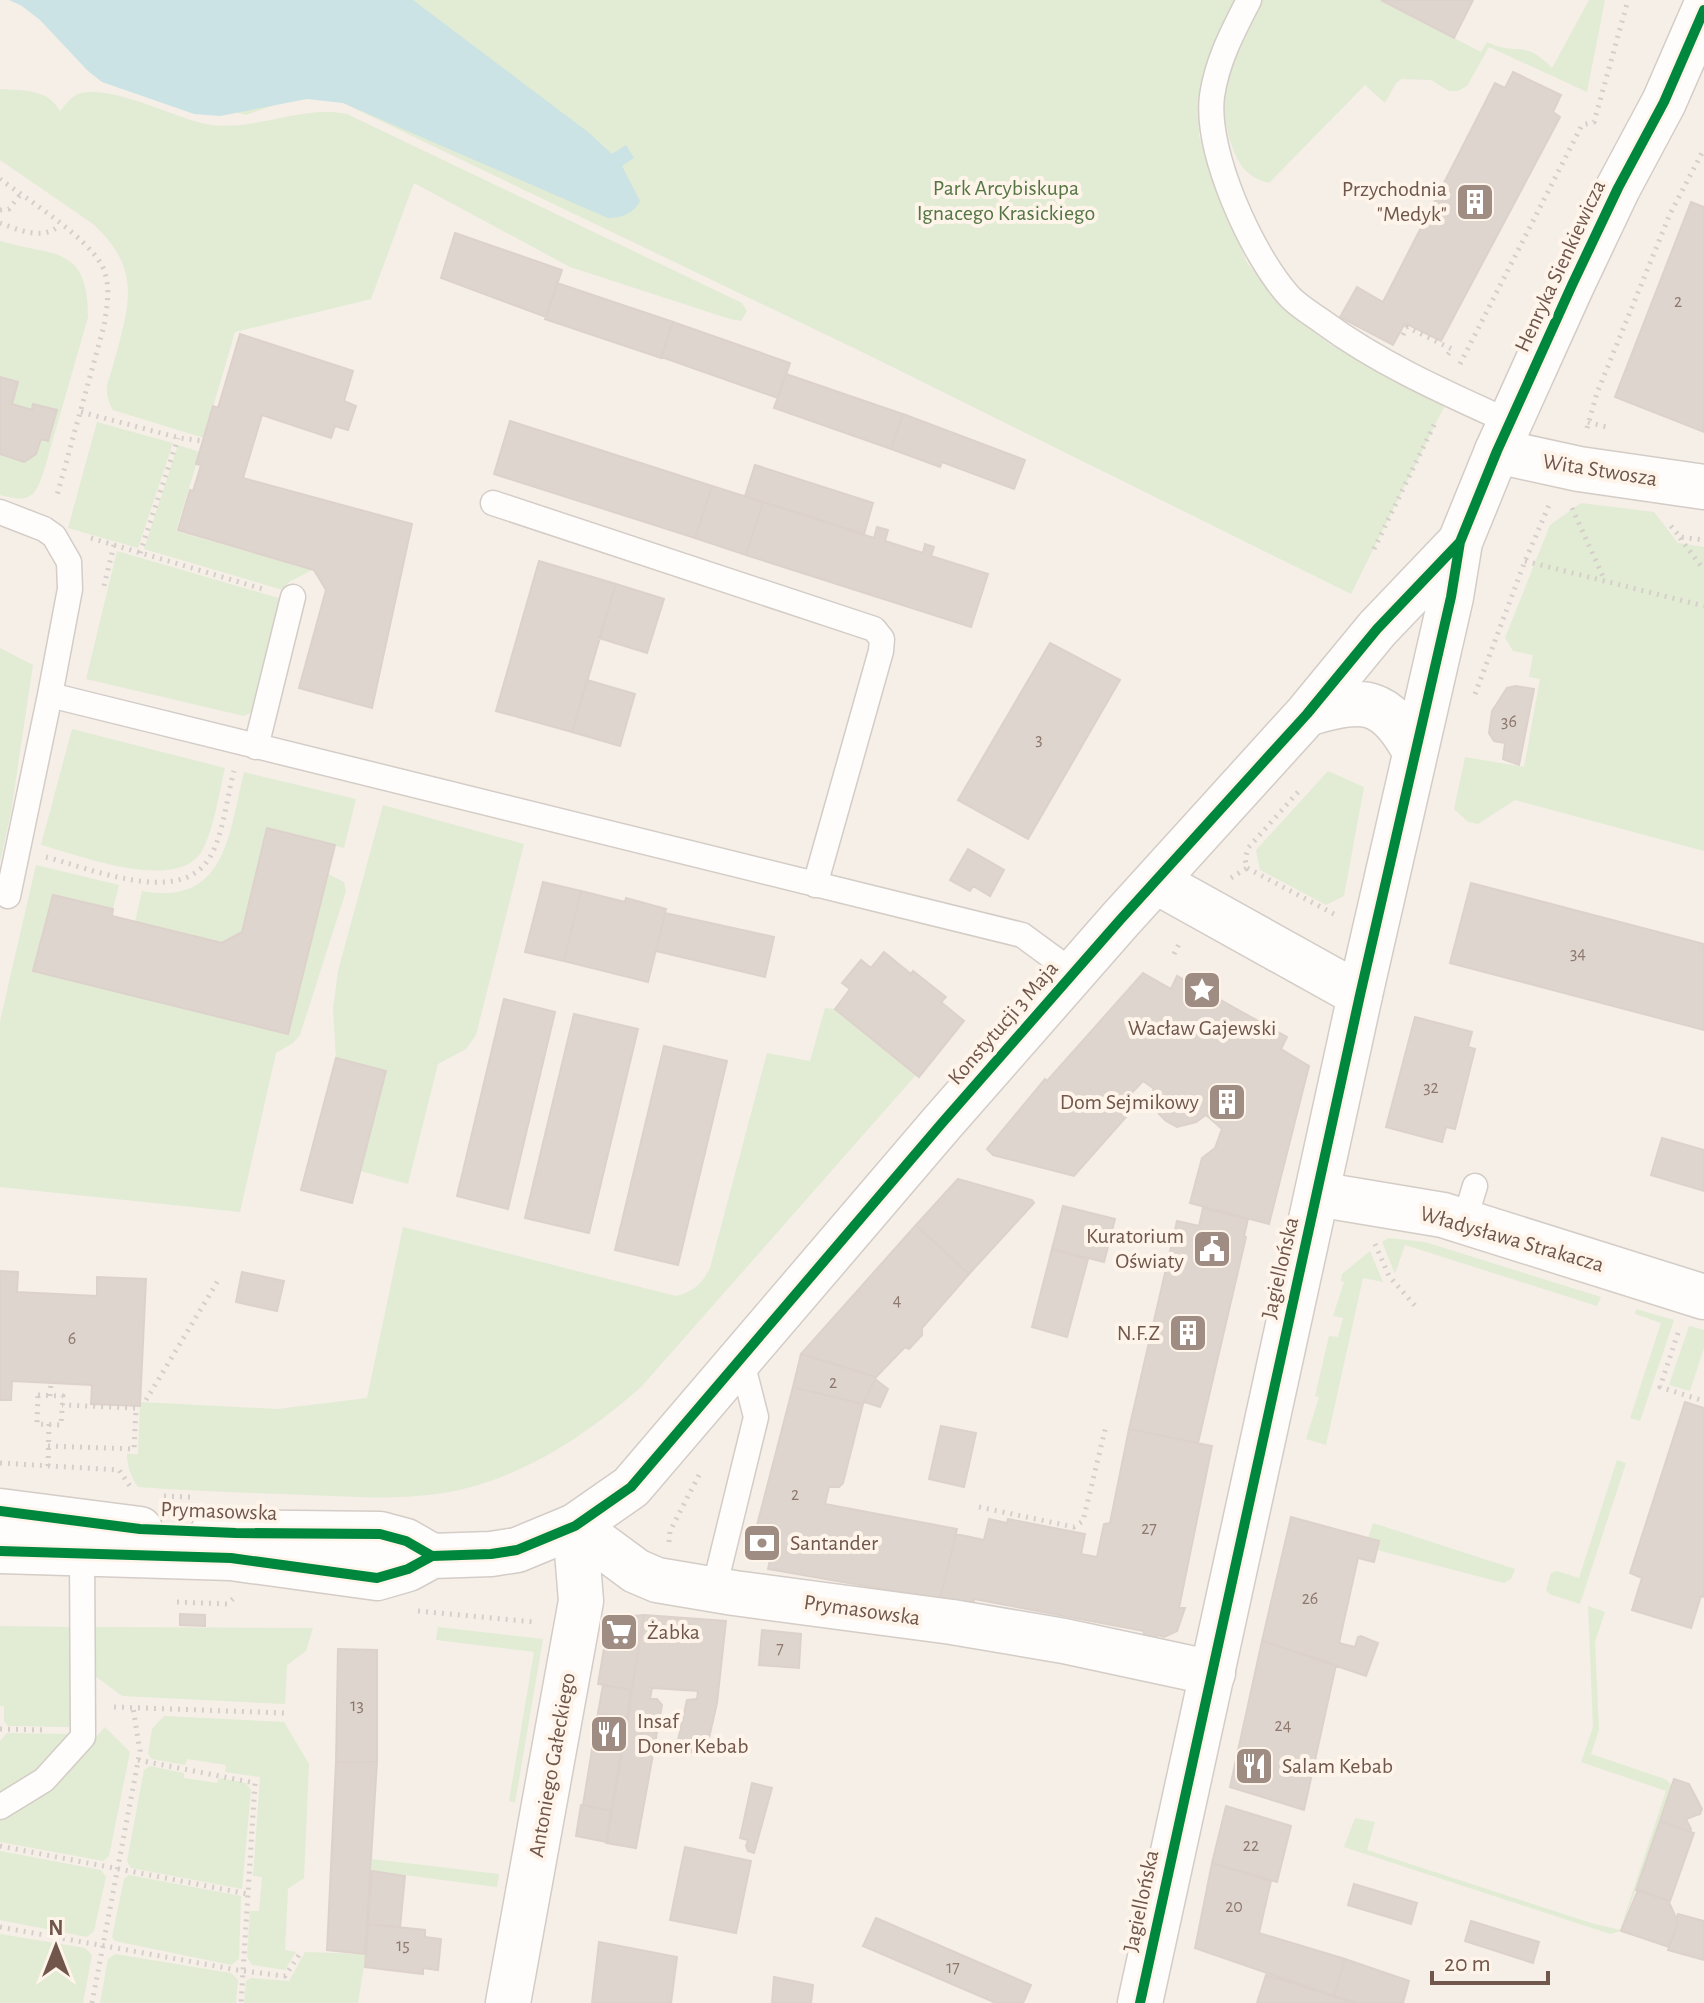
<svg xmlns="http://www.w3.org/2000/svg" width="1704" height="2003" viewBox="0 0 1704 2003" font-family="'Alegreya Sans',sans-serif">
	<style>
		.green { fill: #e2ebd4 }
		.water { fill: #cbe3e4 }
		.building { fill: #ded5ce; stroke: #ddd2cb; stroke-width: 2 }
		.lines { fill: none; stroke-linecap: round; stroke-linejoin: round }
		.service-casing { stroke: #d4ccc6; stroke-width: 27 }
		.minor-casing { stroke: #d4ccc6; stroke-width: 47 }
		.tertiary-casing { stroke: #d4ccc6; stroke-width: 47 }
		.path { stroke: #d6ceca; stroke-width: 5; stroke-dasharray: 2 6; stroke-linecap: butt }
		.service { stroke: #fefdfc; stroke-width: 24 }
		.minor { stroke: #fefdfc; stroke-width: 44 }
		.tertiary { stroke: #fefdfc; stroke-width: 44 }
		.cycleway-casing { stroke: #fef4e9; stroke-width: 15 }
		.cycleway { stroke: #00873e; stroke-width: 10 }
		.labels { text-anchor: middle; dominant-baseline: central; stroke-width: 8; stroke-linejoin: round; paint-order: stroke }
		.number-label { font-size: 18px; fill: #8e786e }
		.park-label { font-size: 22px; fill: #547644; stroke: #fef4e9 }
		.poi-label { font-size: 22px; fill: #70564b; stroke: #fef4e9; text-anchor: end }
		.street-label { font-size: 22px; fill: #70564b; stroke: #fef4e9 }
	</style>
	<rect width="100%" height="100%" fill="#f5efe8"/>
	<!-- green -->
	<path class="green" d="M31,0H1239L1206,63L1198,101L1199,136L1247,263L1283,309L1331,345L1445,405L1351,594L862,352L316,90L246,115L172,96Z
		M1262,0H1381L1481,52L1487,42C1517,57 1524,38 1552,68L1589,0H1605L1587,92L1489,47L1467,86L1458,91H1449L1431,80L1402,79L1396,83L1385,103L1365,85L1269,183C1248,178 1239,166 1232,146C1212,93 1237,47 1262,0Z
		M0,89C24,91 47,88 60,111C65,105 71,97 78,94C108,84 170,115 201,123C250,135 298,104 347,114L742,303L747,311L741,321L730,319L570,267L414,183L371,299L235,332L204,438L113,410C102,389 108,385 114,362C129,305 143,270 93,224L0,160Z
		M0,241C53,257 88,244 88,317L45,467C36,496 32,504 0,495V454L24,462L36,455L41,439L48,441L57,411L34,404L32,410L12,404L18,382L0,377Z
		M97,422L173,443L138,548L68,528Z
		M178,445L200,452L176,531L312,570L289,582L283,590L144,549Z
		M1581,503L1654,512L1678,543L1704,547V851L1515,800L1478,824L1468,822L1454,809L1465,757L1524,767L1540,679L1529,677L1533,655L1513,651L1505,638L1550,525Z
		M117,551L282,599L254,711L244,716L86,679Z
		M0,648L33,665L11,812L0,862Z
		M72,729L225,768C219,793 215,823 204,847C182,896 80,855 41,845Z
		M1328,771L1364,787L1344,896L1326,905L1260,870L1256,850Z
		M244,772L356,799L344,848L267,829L242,932L222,943L135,922L142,891C226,907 229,833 244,772Z
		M383,805L524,844L476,1035L466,1049L438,1064L408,1184L360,1171L386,1071L336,1058L333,1009L338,971Z
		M36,865L119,885L113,909L53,895L34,971L288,1034L328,874L344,882L346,891L300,1035L293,1043L276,1053L240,1212L0,1187V1021Z
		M825,1008L835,1009L916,1075L642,1386C589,1433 529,1474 459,1490C409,1501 359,1497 308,1495C251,1493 194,1491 138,1487C131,1478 127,1465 127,1454H138L140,1402L277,1409L367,1398L403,1227L676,1296C694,1291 701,1285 710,1268L767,1053L810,1061Z
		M1389,1238L1425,1242L1601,1297L1597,1306L1405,1245L1395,1274L1382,1242Z
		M1370,1251L1383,1282L1363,1278L1326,1445L1306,1439L1319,1397L1315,1396L1329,1336L1338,1337L1343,1318L1333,1316L1344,1282L1341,1281L1342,1274Z
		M1636,1309L1674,1320L1640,1421L1630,1418L1661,1323L1635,1314Z
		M1689,1326L1704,1330V1348L1690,1391L1669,1385Z
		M1617,1460L1626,1463L1580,1604L1549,1594L1546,1590L1551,1573L1557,1571L1579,1578Z
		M1373,1523L1515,1569L1511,1579L1504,1583L1377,1550L1379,1541L1368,1538Z
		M1588,1606L1605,1612L1595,1642L1599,1730L1591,1754L1665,1779L1672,1785L1621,1931L1610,1934L1344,1847L1355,1818L1375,1822L1367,1850L1591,1923L1620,1930L1666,1791L1581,1762L1593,1727Z
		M0,1626L71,1627L74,1724L68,1727L8,1726L4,1721V1706H0Z
		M94,1627L313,1628L306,1651L287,1665L285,1704L122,1696L95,1676Z
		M438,1627L543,1639L515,1803L509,1801L534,1652L436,1640Z
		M164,1716L284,1722L309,1764L304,1878L288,1889L285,1950L296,1952L285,1970L252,1965L247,1957L250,1911H259L262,1877L253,1876L260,1777L225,1772L226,1765L187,1759L185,1765L152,1759L148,1754L152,1729Z
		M105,1727L130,1752L109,1856L103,1861L0,1842V1815L50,1788Z
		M7,1733L66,1734L70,1739L40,1772L0,1796V1741Z
		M150,1766L184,1773V1778L217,1783L219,1778L246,1783L251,1790L242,1889L131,1868L127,1861L144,1770Z
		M0,1851L101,1870L106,1877L94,1931L87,1937L0,1920Z
		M372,1859L499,1874L497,1887L372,1871Z
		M129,1875L241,1896L239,1959L231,1965L115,1941L112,1937L124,1879Z
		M0,1934L85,1948L92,1955L83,2003H0Z
		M305,1952L366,1954L358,2003H244L246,1981L251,1978L289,1981Z
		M115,1954L231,1973L238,1980L236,2003H100L108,1959Z"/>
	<!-- water -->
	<path class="water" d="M9,0H413L588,132L612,154L626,145L634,158L622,166L640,201C634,213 622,218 608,218L343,103L307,99L220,116L194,114L102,82L88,71L40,20L22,6Z"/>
	<!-- building -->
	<path class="building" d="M1381,0H1473L1454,38Z
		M1513,72L1561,95L1553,112L1560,117L1441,341L1405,323L1393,345L1340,317L1357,287L1383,302L1495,83L1505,88Z
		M1691,202L1704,207V432L1615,397Z
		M455,233L562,270L546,317L441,278Z
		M557,283L673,322L661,358L545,319Z
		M673,322L790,363L778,398L661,357Z
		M240,334L353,371L344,401L356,406L348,430L335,426L331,438L262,415L243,478L412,524L372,708L299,688L326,590L314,570L178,530L190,490L193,491L201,465L196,464L213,406L218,408Z
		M786,374L903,414L891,449L774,408Z
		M0,377L18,382L12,404L32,410L33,404L57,410L48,441L41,439L36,454L24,462L0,454Z
		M903,414L1025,460L1014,489L942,462L940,467L891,449Z
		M510,421L712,486L695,538L494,474Z
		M755,465L873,503L864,534L745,496Z
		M712,486L763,502L746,555L695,538Z
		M763,502L874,538L877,527L888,530L885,541L923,553L925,544L934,547L931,556L988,574L971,627L746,555Z
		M539,561L616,584L572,732L496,711Z
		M616,584L664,599L647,653L599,638Z
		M1050,643L1120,680L1028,839L958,800Z
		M587,680L635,694L620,746L572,732Z
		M1516,686L1534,689L1519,765L1503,759L1505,743L1494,741L1489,733L1492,711L1507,688Z
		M267,828L335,845L288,1034L33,971L53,895L113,909L112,916L222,943L242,932Z
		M968,849L1004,870L990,896L973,886L970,891L950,880Z
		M543,882L581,891L564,961L525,952Z
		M1471,883L1704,944V1030L1450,963Z
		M581,891L625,902L626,898L666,909L648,982L564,961Z
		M665,913L774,937L765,977L656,951Z
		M884,952L911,974L913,971L946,997L941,1002L964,1021L919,1077L835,1009L850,989L842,983L861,960L871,968Z
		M1143,973L1171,989L1177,976L1287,1037L1281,1049L1309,1066L1269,1224L1190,1203L1202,1158L1215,1148L1222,1129L1206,1115L1196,1122L1177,1127L1166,1121L1159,1114L1155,1106L1153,1088L1143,1081L1126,1099L1127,1116L1074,1176L993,1155L987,1149L1045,1079L1047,1081Z
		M504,999L555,1012L508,1209L457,1196Z
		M574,1014L638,1029L589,1233L525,1218Z
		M1415,1017L1472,1032L1468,1047L1475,1049L1455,1129L1446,1127L1442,1142L1386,1127Z
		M664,1046L727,1061L678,1265L615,1250Z
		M336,1058L386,1071L352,1203L301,1190Z
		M1662,1138L1704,1150V1191L1651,1175Z
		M958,1179L1032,1200L1034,1203L969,1274L916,1225Z
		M1063,1206L1115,1219L1104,1262L1052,1249Z
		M1203,1208L1248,1219L1244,1236L1246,1237L1198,1443L1129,1429L1177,1221L1199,1226Z
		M916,1225L969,1274L922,1328V1335L909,1349L905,1347L876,1377L801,1354Z
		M1052,1249L1088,1259L1067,1337L1032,1327Z
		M0,1271L18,1272L17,1292L97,1296V1277L146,1279L140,1406L91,1404L92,1385L12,1381L11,1400H0Z
		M242,1272L284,1281L277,1311L236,1302Z
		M801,1354L876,1377L863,1404L793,1387Z
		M875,1379L888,1389L880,1407L864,1402Z
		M793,1387L863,1404L843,1483L839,1487H829L825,1504L957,1529L940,1599L768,1569L771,1556L750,1552Z
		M1685,1402L1704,1408V1597L1701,1596L1691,1628L1632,1610L1642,1578L1630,1573Z
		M941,1426L976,1433L964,1487L929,1479Z
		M1129,1429L1212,1446L1179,1608H1185L1177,1631L1164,1637L1157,1635L1156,1638L1143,1636L1144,1631L974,1599L973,1606L940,1599L956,1534L984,1540L989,1519L1007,1523L1008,1519L1085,1534L1081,1554L1097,1557L1104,1524L1110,1523Z
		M1291,1517L1379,1541L1374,1562L1358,1558L1339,1643L1355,1647L1358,1637L1361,1636L1378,1643L1366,1676L1262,1641Z
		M180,1614L205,1615V1626L180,1625Z
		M644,1615L632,1690L598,1684L608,1625L616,1617Z
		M644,1615L726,1621L717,1703L705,1755L676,1749L687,1700L697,1699L698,1691L652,1688L650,1699H657L662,1705L636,1848L606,1843Z
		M762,1630L801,1634L799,1668L759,1665Z
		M1262,1641L1336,1665L1304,1810L1230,1787Z
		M338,1649L377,1650V1762H336Z
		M603,1685L632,1690L628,1718L598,1713Z
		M598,1713L628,1718L612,1811L583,1805Z
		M336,1762H377L365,1954L327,1950Z
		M1674,1779L1689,1784L1702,1809L1700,1814L1686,1819L1691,1829L1690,1832L1660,1821Z
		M752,1783L772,1788L754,1853L748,1851L746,1846L748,1840L740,1838Z
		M581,1805L612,1811L607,1842L576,1836Z
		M1226,1806L1291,1826L1277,1882L1212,1863Z
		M1660,1821L1694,1833L1670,1901L1636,1890Z
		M685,1847L751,1861L736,1933L670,1920Z
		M1212,1863L1271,1881L1259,1933L1345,1959L1334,1996L1195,1948Z
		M372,1871L405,1876L400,1928L368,1924Z
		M1354,1884L1417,1903L1411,1924L1348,1905Z
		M1638,1890L1668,1900L1678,1922L1669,1947L1621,1931Z
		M1678,1914L1704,1921V1960L1668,1950L1678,1922L1676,1921Z
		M876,1918L1031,1985L1023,2003H996L863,1946Z
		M1471,1921L1539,1942L1533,1963L1465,1941Z
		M368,1924L425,1930V1937L441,1939L438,1970L423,1968V1974L365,1967Z
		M599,1942L677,1957L671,2003H592Z
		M1345,1959L1409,1981L1403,2003H1357L1334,1996Z
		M1266,1975L1355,2003H1257Z
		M774,1977L813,1985L811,2003H772Z"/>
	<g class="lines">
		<!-- service casing -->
		<g class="service-casing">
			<path id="service" d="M1249,0C1233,31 1217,61 1212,96C1205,152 1252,255 1289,296C1298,306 1312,314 1323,322C1380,364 1446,393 1510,422
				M493,503L874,629L882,639L881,651L815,885
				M0,512L44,529L54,536L69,562L70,589L50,695L1022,935L1074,973
				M256,747L293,597
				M8,896L50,695
				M1464,1222L1475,1186
				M714,1589L756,1417L741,1358
				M0,1807L44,1780L83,1737L82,1552"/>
		</g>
		<!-- minor casing -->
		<g class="minor-casing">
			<path id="minor" d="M1497,451L1579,469L1704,487
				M1157,882L1360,995
				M1317,1194L1443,1215L1704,1297
				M575,1526L636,1571L657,1580L734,1593L952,1622L1064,1641L1213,1673
				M508,2003L581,1601L575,1526"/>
		</g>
		<!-- tertiary casing -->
		<g class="tertiary-casing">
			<path id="tertiary" d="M1307,714C1364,696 1386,698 1415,752
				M0,1511L140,1529
				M213,1532L380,1534L406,1541L432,1556
				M0,1551L231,1558L377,1578L408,1569L432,1556L491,1554L517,1550L575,1526L631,1487L942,1123L1120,920L1307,714L1377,629L1460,542
				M1140,2003L1360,995L1451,597L1460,542L1497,451L1572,285L1618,188L1664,102L1704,10"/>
		</g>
		<!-- path -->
		<path class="path" d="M0,179C28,200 84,235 101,264C112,283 107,306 104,326L56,499
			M0,210L9,209L20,195
			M0,223C19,230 43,241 60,225
			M1403,335L1407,327L1452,349L1446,357
			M1460,364L1582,125L1594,122L1628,0
			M81,412L180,438L203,441
			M1588,422L1610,428
			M1587,428L1597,393L1670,214L1704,149
			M1572,508L1605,581
			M1671,526L1680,537L1704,540
			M91,538L114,545L104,586
			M1680,538L1704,570
			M114,545L263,589
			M1374,549L1436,421
			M140,553L178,438
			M1525,561L1704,606
			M1475,694L1525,561L1550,503
			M1298,792L1248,848L1245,859L1247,868L1334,914H1338
			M46,857C89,868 178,906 208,860C223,839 227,796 234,771
			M1231,878L1247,868
			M1174,954L1180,942
			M1375,1244L1389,1276L1416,1307
			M1678,1333L1660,1387L1704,1401
			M38,1395L63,1396L61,1425L37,1424Z
			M50,1396L51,1383
			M146,1400L219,1279
			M48,1446L134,1449L136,1408L62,1405
			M0,1463L119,1470L130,1486
			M48,1466L49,1424
			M164,1496L190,1497
			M979,1507L1074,1527L1083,1521L1106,1426
			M669,1542L670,1531L699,1475
			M177,1602L227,1604L233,1599
			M418,1611L535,1622
			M114,1707L285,1713
			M0,1729L47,1730
			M138,1760L255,1783L241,2003
			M0,1846L248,1894
			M0,1927L243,1971L285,1976L301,1952
			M92,2003L140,1751L133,1708"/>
		<!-- service -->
		<use href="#service" class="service"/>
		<!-- minor -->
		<use href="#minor" class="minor"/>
		<!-- tertiary -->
		<use href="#tertiary" class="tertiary"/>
		<!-- cycleway casing -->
		<g class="cycleway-casing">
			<path id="cycleway" d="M0,1511L140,1529L236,1533L380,1534L406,1541L432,1556
				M0,1551L231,1558L377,1578L408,1569L432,1556L491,1554L517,1550L575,1526L631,1487L942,1123L1120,920L1307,714L1377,629L1460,542
				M1140,2003L1360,995L1451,597L1460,542L1497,451L1572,285L1618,188L1664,102L1704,10"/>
		</g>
		<!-- cycleway -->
		<use href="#cycleway" class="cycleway"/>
	</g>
	<!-- icons -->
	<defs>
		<g id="building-square" transform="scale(2)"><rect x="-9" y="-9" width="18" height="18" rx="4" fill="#9f8c82" stroke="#fef4e9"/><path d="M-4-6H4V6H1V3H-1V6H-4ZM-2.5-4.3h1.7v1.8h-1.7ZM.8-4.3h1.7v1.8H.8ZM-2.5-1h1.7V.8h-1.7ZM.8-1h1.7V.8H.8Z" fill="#fff"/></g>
		<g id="sight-square" transform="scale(2)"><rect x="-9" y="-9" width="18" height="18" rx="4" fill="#9f8c82" stroke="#fef4e9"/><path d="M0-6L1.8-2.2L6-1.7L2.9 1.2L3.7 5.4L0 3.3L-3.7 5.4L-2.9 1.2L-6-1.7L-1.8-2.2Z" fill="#fff"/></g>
		<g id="civic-square" transform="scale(2)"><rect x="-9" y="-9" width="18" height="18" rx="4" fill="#9f8c82" stroke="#fef4e9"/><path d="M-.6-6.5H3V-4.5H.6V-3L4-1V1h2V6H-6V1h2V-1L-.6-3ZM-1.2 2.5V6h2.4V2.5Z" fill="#fff"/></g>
		<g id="bank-square" transform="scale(2)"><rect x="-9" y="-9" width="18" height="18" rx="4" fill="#9f8c82" stroke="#fef4e9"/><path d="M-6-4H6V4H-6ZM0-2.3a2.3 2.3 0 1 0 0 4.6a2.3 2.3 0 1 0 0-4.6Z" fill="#fff"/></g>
		<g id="supermarket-square" transform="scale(2)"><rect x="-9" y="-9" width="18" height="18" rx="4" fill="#9f8c82" stroke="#fef4e9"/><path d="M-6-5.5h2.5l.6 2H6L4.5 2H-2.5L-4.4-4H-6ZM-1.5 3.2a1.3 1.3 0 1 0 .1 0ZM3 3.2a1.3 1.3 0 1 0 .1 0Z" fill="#fff"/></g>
		<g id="restaurant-square" transform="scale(2)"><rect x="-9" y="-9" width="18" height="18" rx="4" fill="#9f8c82" stroke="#fef4e9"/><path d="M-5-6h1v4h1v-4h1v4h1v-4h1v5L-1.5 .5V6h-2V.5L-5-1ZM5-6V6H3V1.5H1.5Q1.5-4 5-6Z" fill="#fff"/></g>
	</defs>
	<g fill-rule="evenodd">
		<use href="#building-square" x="1475" y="202"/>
		<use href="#sight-square" x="1202" y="990"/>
		<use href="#building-square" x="1227" y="1102"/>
		<use href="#civic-square" x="1212" y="1249"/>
		<use href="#building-square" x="1188" y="1333"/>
		<use href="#bank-square" x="762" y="1543"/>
		<use href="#supermarket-square" x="619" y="1632"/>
		<use href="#restaurant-square" x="609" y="1734"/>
		<use href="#restaurant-square" x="1254" y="1766"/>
	</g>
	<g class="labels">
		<!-- number labels -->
		<g class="number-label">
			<text x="1678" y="302">2</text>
			<text x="1509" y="722">36</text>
			<text x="1039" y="740">3</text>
			<text x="1578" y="954">34</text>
			<text x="1431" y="1088">32</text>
			<text x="897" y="1301">4</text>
			<text x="72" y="1339">6</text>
			<text x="833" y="1383">2</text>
			<text x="795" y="1495">2</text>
			<text x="1149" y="1529">27</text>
			<text x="1310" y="1599">26</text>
			<text x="780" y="1649">7</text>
			<text x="357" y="1706">13</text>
			<text x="1283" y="1726">24</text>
			<text x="1251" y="1846">22</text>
			<text x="1234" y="1907">20</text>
			<text x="403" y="1946">15</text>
			<text x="953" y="1968">17</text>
		</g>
		<!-- park labels -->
		<g class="park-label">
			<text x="1006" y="188">Park Arcybiskupa<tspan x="1006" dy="25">Ignacego Krasickiego</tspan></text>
		</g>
		<!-- poi labels -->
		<g class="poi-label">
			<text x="1447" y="189">Przychodnia<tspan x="1447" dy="25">"Medyk"</tspan></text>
			<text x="1202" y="1028" text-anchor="middle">Wacław Gajewski</text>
			<text x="1199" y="1102">Dom Sejmikowy</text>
			<text x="1184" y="1236">Kuratorium<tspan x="1184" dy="25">Oświaty</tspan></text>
			<text x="1160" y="1333">N.F.Z</text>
			<text x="790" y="1543" text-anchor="start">Santander</text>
			<text x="647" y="1632" text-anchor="start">Żabka</text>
			<text x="637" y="1721" text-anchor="start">Insaf<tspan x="637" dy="25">Doner Kebab</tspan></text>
			<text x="1282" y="1766" text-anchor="start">Salam Kebab</text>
		</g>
		<!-- street labels -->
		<g class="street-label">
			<text transform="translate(1560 266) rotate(-65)">Henryka Sienkiewicza</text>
			<text transform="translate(1600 470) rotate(9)">Wita Stwosza</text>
			<text transform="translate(1003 1023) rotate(-49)">Konstytucji 3 Maja</text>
			<text transform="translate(1512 1239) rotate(16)">Władysława Strakacza</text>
			<text transform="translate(1280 1268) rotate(-77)">Jagiellońska</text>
			<text transform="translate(219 1511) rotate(2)">Prymasowska</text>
			<text transform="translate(862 1610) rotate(8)">Prymasowska</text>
			<text transform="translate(552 1765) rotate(-80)">Antoniego Gałeckiego</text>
			<text transform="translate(1141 1901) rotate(-78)">Jagiellońska</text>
		</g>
	</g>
	<!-- north arrow -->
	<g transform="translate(56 1947)" stroke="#fef4e9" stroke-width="6" paint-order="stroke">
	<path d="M0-6L14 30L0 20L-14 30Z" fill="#70564b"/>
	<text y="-12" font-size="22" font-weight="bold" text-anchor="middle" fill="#70564b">N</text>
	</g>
	<!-- scale -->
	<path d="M1432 1971v12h116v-12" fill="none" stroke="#70564b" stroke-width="4"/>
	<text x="1444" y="1971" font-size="24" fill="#70564b" stroke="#fef4e9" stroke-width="6" paint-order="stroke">20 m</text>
</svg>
